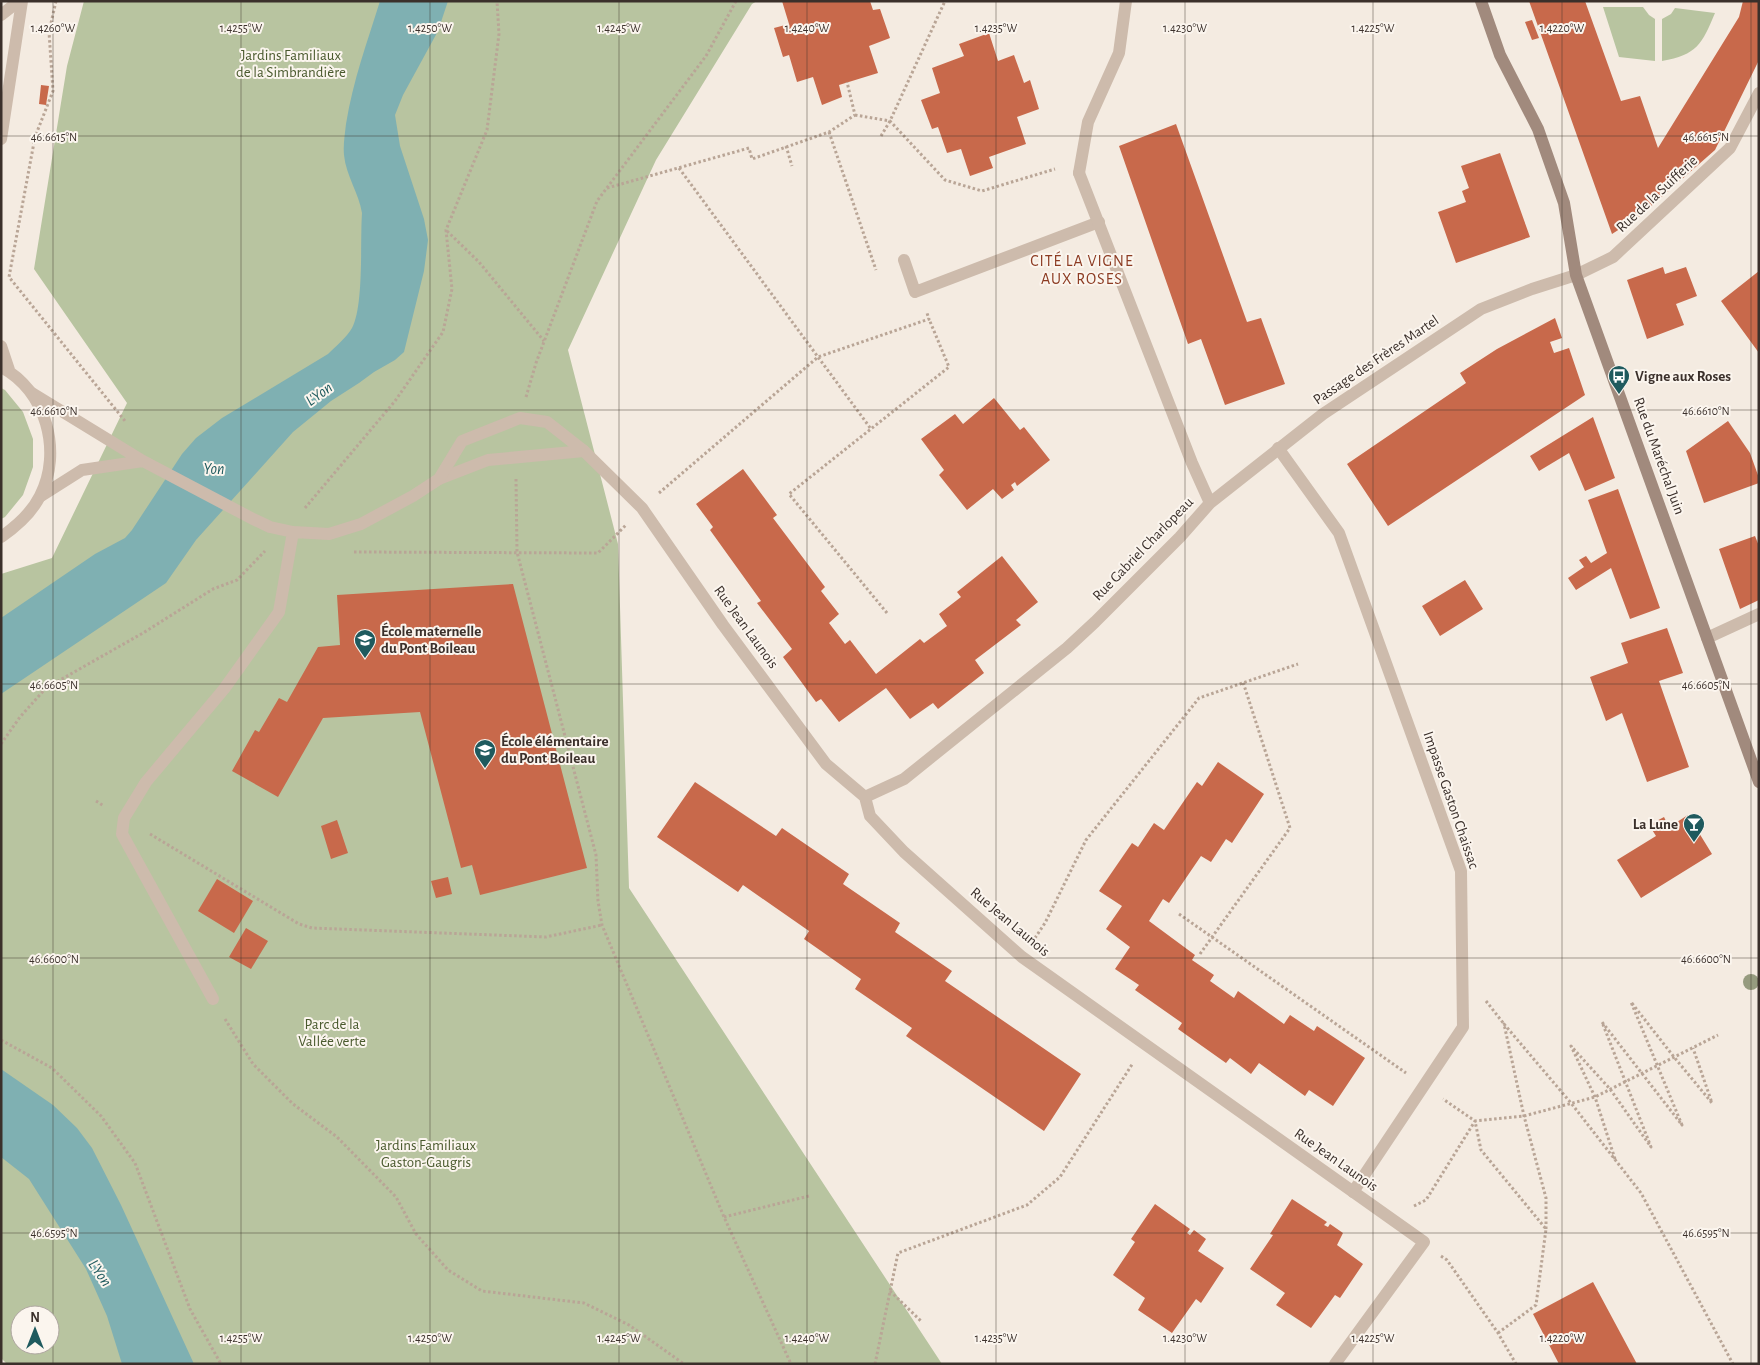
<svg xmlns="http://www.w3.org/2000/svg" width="1760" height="1365" viewBox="0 0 1760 1365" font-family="'Alegreya Sans',sans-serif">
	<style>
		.green { fill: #b8c4a0; fill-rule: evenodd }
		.water { fill: #7fb0b2 }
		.building { fill: #c8694b }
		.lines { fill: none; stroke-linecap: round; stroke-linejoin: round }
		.path { stroke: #b9a596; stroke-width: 3; stroke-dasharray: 2.5 2.5; stroke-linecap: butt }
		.service { stroke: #cdbbac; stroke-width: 12 }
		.minor { stroke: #cdbbac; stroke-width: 12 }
		.tertiary { stroke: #cdbbac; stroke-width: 12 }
		.secondary { stroke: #a18a7d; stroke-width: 12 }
		.tree { fill: #969b7f }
		.ticks { fill: none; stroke: #3b302b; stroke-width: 1; stroke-opacity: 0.45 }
		.labels { text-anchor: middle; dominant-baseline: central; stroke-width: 4; stroke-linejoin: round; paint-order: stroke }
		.park-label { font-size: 15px; fill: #4a5a2e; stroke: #fbf5ee }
		.street-label { font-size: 15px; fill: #3b302b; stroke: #fbf5ee }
		.poi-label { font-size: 15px; font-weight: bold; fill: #3b302b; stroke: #fbf5ee; text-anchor: start }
		.neighbourhood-label { font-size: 16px; letter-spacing: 1px; fill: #8c3b22; stroke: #fbf5ee }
		.water-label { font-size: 16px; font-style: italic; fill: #1f5a5e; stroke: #fbf5ee }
		.ticks-label { font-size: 12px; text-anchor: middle; fill: #3b302b; stroke: #fbf5ee; stroke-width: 4; stroke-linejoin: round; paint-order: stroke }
	</style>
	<rect width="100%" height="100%" fill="#f4ebe1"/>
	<!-- green -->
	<path class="green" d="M84,1H757L752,4L656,160L568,350L618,544L629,888L942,1364H7L1,1358V574L52,558L127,403L34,269L67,66ZM20,1315H50V1345H20Z
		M1603,7H1643L1649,15L1655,19V61L1619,57Z
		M1675,8L1715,13C1702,44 1697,55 1662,61V19L1671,14Z
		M1,388L5,390L23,412L33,439V467L23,495L5,517L1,519Z"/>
	<!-- water -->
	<path class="water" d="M380,1H448L438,31L403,95L395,115L400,146L424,219L428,240L424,271L404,352L395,360L374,372L359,383L331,401L293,432L196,540L166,583L1,694V618L95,554L125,538L132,530L182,454L196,438L222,418L328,354C336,346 346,338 352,328C364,306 360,241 362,213C359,193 346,176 344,155C343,144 345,134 346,124C353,80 367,43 380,1Z
		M1,1069L53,1105L77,1128L92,1148L121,1205L194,1364H122L107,1316L86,1269L29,1179L1,1157Z"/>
	<!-- building -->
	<path class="building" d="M782,1H870L873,10L880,9L890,38L869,46L878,73L839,85L842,97L822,105L813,77L797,82L789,55L783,57L774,28L789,24Z
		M1529,1H1585L1621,101L1640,96L1658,148L1739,17L1743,1H1759V60L1715,150L1640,216L1612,234Z
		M1532,20L1539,38L1532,40L1525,22Z
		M989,33L998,61L1014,55L1024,83L1030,80L1039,109L1017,117L1026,144L989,157L993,168L970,176L961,149L947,153L938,127L932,129L921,100L940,93L932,68L964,56L959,44Z
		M41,85L49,86L46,105L39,104Z
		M1176,124L1247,322L1261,318L1285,384L1225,405L1201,339L1188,344L1119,146Z
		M1500,153L1530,237L1456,263L1438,212L1466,202L1462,191L1469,188L1461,166Z
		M1663,267L1665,274L1686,267L1697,296L1676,304L1684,325L1647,339L1627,280Z
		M1759,271V353L1721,301Z
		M1555,318L1562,338L1550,342L1554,353L1569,348L1585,395L1388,526L1347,464L1466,383L1460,373L1497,349Z
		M994,398L1020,430L1024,427L1050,460L1017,486L1015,482L1011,485L1014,490L1002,499L993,489L967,510L939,475L944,470L921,439L955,414L963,424Z
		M1593,417L1615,478L1585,491L1569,453L1539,471L1530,456Z
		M1728,421L1750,453L1759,478V483L1704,503L1686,451Z
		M743,469L777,515L773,518L825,587L821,591L839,614L829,623L845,644L850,640L876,674L920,639L924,643L947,626L939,614L961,597L957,592L1002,556L1038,602L1016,620L1021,625L975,660L984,673L938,709L933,703L910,719L886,688L839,722L821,699L816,702L783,657L792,649L757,603L761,601L710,530L713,527L696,504Z
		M1618,489L1660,608L1630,619L1611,568L1576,590L1568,578L1584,567L1579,560L1586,556L1591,563L1607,553L1588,500Z
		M1755,536L1759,546V600L1740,609L1719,549Z
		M1465,580L1483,609L1440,636L1422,606Z
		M513,584L587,868L480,895L472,865L461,868L420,712L323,718L278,797L232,771L255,730L259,732L279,698L287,702L318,647L340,645L337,595Z
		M1667,628L1683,673L1659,681L1689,767L1647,782L1622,713L1606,721L1590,677L1628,663L1621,643Z
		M1218,762L1264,794L1232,843L1226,839L1211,862L1201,856L1169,903L1163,899L1149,921L1195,955L1192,960L1214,975L1210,981L1234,998L1238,991L1284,1024L1290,1015L1314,1031L1317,1026L1365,1058L1333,1106L1309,1090L1305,1096L1259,1063L1251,1074L1230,1058L1226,1063L1178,1029L1182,1023L1135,990L1139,985L1115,969L1130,947L1106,929L1122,906L1099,891L1132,843L1138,847L1154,823L1164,830L1197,782L1202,786Z
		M695,782L776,836L782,828L849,874L843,884L900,923L895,932L952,971L945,981L1081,1074L1044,1131L906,1036L912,1028L855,989L861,979L804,939L809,931L743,885L738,892L657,837Z
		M1688,815L1712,854L1641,898L1617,860L1656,836L1649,825L1664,817L1669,827Z
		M337,820L348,853L331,859L321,826Z
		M448,877L452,894L436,898L431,881Z
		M217,879L253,901L234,933L198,911Z
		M246,928L268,941L251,969L229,957Z
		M1292,1199L1327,1222L1324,1225L1328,1227L1330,1224L1343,1233L1337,1245L1363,1264L1340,1298L1335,1295L1311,1328L1276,1305L1285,1293L1250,1269L1273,1235L1270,1234Z
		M1155,1204L1190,1229L1187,1233L1190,1235L1194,1230L1206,1239L1198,1251L1224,1268L1201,1303L1196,1299L1172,1333L1138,1310L1145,1298L1113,1275L1135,1242L1131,1239Z
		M1593,1282L1637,1364H1559L1533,1314Z"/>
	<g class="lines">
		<!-- path -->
		<path class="path" d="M56,1L49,32L53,91L35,137L9,277L125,421
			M855,115L890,121L945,180L982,191L1055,169
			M829,132L876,270
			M881,136L890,121L945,1
			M786,146L792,166
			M679,168L871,429
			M607,188L749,148L752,159L829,132L855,115L847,82
			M447,231L479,262L544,341
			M526,397L536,363L597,201L706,56L736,1
			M516,479L517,552L596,855L598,901L602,925L724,1217L791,1364
			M659,493L818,357L929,319L927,313
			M305,508L395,401L443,332L452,289L446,230L487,130L499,34L497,1
			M354,552L598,553L626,525
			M887,613L789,494L949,367L929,319
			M1,744L20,717L46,688L143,633L213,589L237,580L265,551
			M96,801L104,806
			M150,834L299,924L312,928L546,937L602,925
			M1179,914L1406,1073
			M1035,938L1045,923L1086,840L1199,698L1298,664
			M1200,954L1290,828L1243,682
			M1486,1001L1504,1024
			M225,1019L253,1064L293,1104L337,1137L396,1197L416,1234L448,1270L482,1291L584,1303L629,1325L684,1364
			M1,1040L52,1068L101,1116L135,1163L190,1309L221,1364
			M1615,1159L1595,1097L1571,1046L1610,1089L1651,1147L1602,1022L1682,1125L1631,1002L1674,1057L1712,1103L1693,1048
			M1414,1206L1426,1200L1475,1121L1443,1099
			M724,1217L809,1196
			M1546,1229V1198L1524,1116L1504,1024L1571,1103L1641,1193L1733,1364
			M1441,1256L1447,1260L1498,1333L1516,1364
			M890,1291L921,1321
			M1498,1333L1536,1305L1546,1229L1481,1150L1475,1121L1524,1116L1595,1097L1718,1035
			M875,1364L898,1253L1027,1205L1060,1177L1133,1063"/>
		<!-- service -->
		<path class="service" d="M1,15L19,1
			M1079,173L1088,122L1119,53L1126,1
			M904,260L915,292L1099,222
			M1278,448L1339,533L1461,871L1463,1027L1353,1192
			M439,479L488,460L584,451
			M1707,638L1759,614"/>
		<!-- minor -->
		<path class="minor" d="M32,393L143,461L253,519L270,527L293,532L329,534L361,524L413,496L439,479L462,441L520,418L547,422L584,451L642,508L723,625L826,764L865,797L870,816L904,852L1022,957L1424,1242L1335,1364
			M41,496L82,470L143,461
			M1210,503L1323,414L1481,309L1532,289L1576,275L1613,257L1730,148L1759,93
			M865,797L904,779L1067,648L1095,622L1180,537L1210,503L1192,463L1079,173
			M213,999L122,834L124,818L146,782L224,689L279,612L293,532"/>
		<!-- tertiary -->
		<path class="tertiary" d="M1,139L22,1
			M1,346L9,370
			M1,367C46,390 63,452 40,496C31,514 17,526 1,537"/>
		<!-- secondary -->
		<path class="secondary" d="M1481,1L1500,55L1538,129L1564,203L1576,275L1759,782"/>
	</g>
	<!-- trees -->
	<circle class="tree" cx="1751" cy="982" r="8"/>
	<!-- ticks -->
	<path class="ticks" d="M53,1V1364M241,1V1364M430,1V1364M619,1V1364M807,1V1364M996,1V1364M1185,1V1364M1373,1V1364M1562,1V1364M1751,1V1364M1,136H1759M1,410H1759M1,684H1759M1,958H1759M1,1233H1759"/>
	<!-- icons -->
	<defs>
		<g id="bus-pin" transform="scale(1.125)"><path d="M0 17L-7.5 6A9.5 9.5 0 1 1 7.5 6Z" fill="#1f5a5e" stroke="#fbf5ee"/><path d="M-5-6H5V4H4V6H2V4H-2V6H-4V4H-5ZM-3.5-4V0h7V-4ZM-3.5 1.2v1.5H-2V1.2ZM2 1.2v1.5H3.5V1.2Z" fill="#fff"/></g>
		<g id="school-pin" transform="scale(1.125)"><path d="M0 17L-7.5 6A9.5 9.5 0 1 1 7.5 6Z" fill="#1f5a5e" stroke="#fbf5ee"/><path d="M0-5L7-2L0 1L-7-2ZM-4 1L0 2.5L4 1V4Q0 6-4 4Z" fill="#fff"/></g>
		<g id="bar-pin" transform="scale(1.125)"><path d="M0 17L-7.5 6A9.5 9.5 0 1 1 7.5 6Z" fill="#1f5a5e" stroke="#fbf5ee"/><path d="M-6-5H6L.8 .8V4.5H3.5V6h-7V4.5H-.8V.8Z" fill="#fff"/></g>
	</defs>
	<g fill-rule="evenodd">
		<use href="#bus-pin" x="1619" y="376"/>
		<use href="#school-pin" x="365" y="640"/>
		<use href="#school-pin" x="485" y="750"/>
		<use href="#bar-pin" x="1694" y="824"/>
	</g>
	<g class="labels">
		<!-- park labels -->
		<g class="park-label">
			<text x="291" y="55">Jardins Familiaux<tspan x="291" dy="17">de la Simbrandière</tspan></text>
			<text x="332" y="1024">Parc de la<tspan x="332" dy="17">Vallée verte</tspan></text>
			<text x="426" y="1145">Jardins Familiaux<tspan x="426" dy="17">Gaston-Gaugris</tspan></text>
		</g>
		<!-- street labels -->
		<g class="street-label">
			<text transform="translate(1657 194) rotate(-43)">Rue de la Suifferie</text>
			<text transform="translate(1376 360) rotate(-34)">Passage des Frères Martel</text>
			<text transform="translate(1659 456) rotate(70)">Rue du Maréchal Juin</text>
			<text transform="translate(1143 549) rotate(-46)">Rue Gabriel Charlopeau</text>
			<text transform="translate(746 627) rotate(54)">Rue Jean Launois</text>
			<text transform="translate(1451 800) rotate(71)">Impasse Gaston Chaissac</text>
			<text transform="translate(1010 922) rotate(40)">Rue Jean Launois</text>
			<text transform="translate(1336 1160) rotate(35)">Rue Jean Launois</text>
		</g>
		<!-- poi labels -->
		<g class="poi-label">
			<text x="1635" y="376">Vigne aux Roses</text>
			<text x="381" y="631">École maternelle<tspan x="381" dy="17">du Pont Boileau</tspan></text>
			<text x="501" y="741">École élémentaire<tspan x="501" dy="17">du Pont Boileau</tspan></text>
			<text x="1678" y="824" text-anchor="end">La Lune</text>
		</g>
		<!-- neighbourhood labels -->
		<g class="neighbourhood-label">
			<text x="1082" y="261">CITÉ LA VIGNE<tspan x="1082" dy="18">AUX ROSES</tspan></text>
		</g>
		<!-- water labels -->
		<g class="water-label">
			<text transform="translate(319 394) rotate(-36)">L'Yon</text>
			<text x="214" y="469">Yon</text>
			<text transform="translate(100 1273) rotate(55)">L'Yon</text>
		</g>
	</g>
	<g class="ticks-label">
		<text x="53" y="32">1.4260°W</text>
		<text x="241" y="32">1.4255°W</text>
		<text x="430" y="32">1.4250°W</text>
		<text x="619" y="32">1.4245°W</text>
		<text x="807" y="32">1.4240°W</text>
		<text x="996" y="32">1.4235°W</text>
		<text x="1185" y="32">1.4230°W</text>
		<text x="1373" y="32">1.4225°W</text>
		<text x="1562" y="32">1.4220°W</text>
		<text x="54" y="141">46.6615°N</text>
		<text x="1706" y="141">46.6615°N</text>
		<text x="54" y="415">46.6610°N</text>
		<text x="1706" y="415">46.6610°N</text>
		<text x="54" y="689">46.6605°N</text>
		<text x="1706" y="689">46.6605°N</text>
		<text x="54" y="963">46.6600°N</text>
		<text x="1706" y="963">46.6600°N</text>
		<text x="54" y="1237">46.6595°N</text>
		<text x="1706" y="1237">46.6595°N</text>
		<text x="241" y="1342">1.4255°W</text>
		<text x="430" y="1342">1.4250°W</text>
		<text x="619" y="1342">1.4245°W</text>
		<text x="807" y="1342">1.4240°W</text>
		<text x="996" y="1342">1.4235°W</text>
		<text x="1185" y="1342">1.4230°W</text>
		<text x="1373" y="1342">1.4225°W</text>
		<text x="1562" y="1342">1.4220°W</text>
	</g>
	<!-- border -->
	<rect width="1760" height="1365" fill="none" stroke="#3b302b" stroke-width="5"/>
	<!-- north arrow -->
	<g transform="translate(35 1330)"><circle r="24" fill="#fbf5ee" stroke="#aea6a0"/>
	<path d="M0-4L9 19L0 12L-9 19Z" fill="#1f5a5e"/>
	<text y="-8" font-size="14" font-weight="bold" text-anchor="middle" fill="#3b302b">N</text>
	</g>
</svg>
